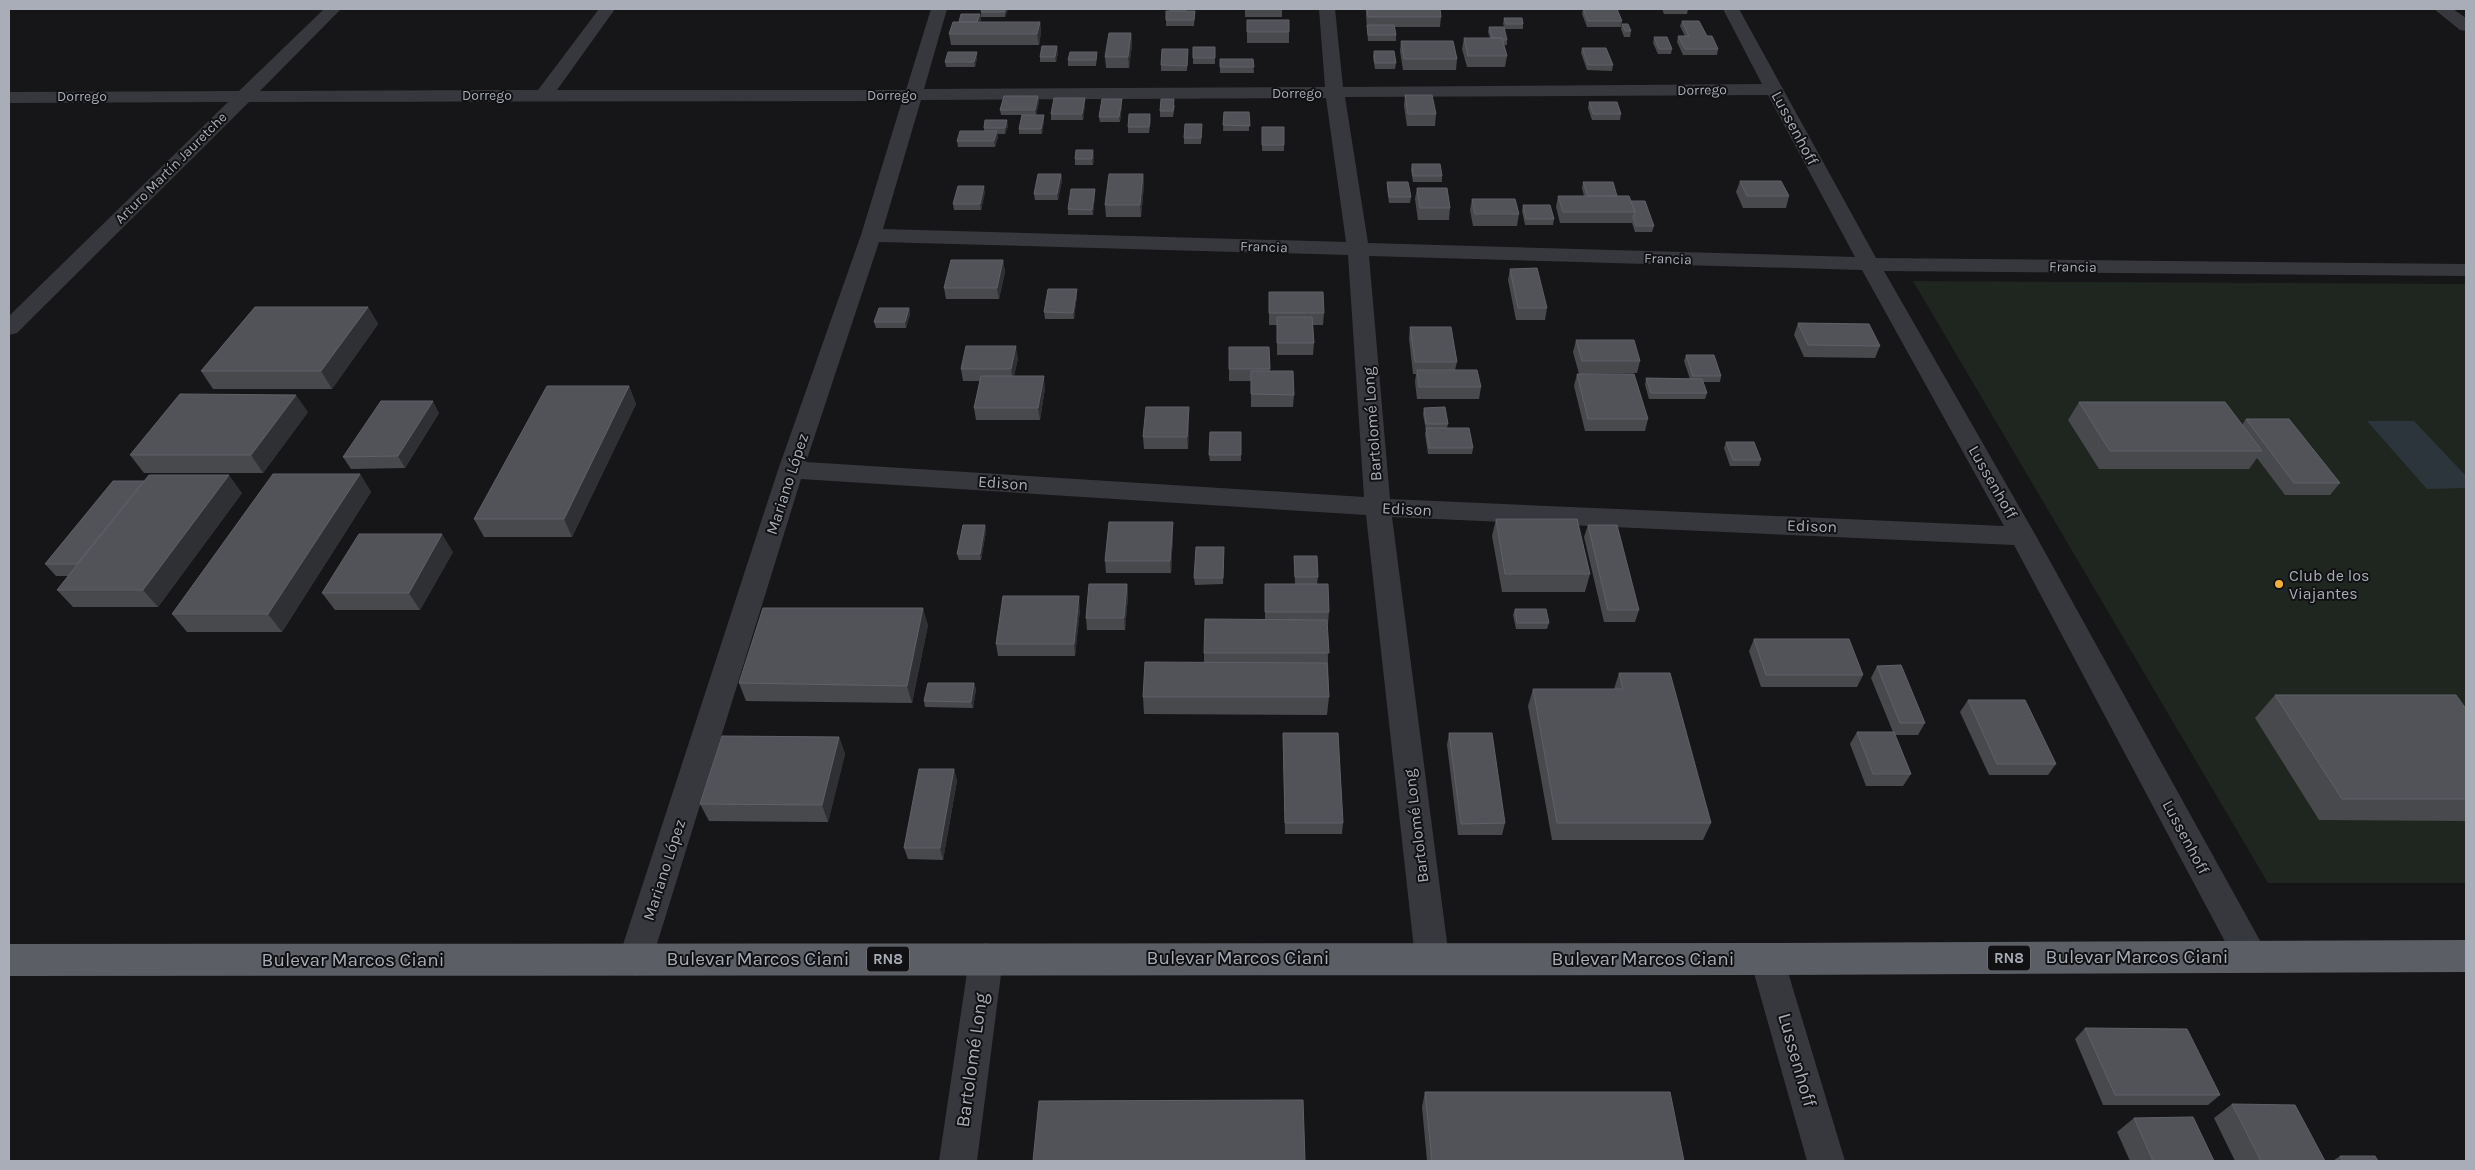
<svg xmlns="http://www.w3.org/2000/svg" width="2475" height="1170" viewBox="0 0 2475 1170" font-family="Karla,sans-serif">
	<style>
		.green { fill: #1e261f }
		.water { fill: #2c353c }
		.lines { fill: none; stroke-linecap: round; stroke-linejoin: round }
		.minor { fill: #37383d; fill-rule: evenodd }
		.trunk { fill: #5b5e65; fill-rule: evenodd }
		.wall { fill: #47494d }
		.shaded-wall { fill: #2f3033 }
		.building { fill: #525359; stroke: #5f6168 }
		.poi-dot { fill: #f2b134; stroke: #111113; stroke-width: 2 }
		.labels { text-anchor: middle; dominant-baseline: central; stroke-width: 4; stroke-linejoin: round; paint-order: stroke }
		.far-street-label { font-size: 14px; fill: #a8adb8; stroke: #111113 }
		.shield { fill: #111113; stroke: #7b7e86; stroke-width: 1 }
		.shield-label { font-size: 15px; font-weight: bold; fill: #a8adb8 }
		.street-label { font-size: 16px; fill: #a8adb8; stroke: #111113 }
		.poi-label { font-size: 16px; fill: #a8adb8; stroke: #111113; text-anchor: start }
		.near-street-label { font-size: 19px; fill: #a8adb8; stroke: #111113 }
	</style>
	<rect width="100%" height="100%" fill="#161618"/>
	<!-- green -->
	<path class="green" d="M1913,281L2466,284V883H2268Z"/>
	<!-- water -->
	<path class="water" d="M2367,421H2414L2466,476V488L2427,489Z"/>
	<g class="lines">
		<!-- minor -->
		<path class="minor" d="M324,9H341L260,91L538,90L599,9H615L557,90H906L931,9H947L924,89L1325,87L1319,9H1335L1343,87L1762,84L1723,9H1739L1876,258L2466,264V276L1884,271L2036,536L2263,946L2268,957L2263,968L2251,973L2239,968L2014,545L1392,517L1449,958L1444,969L1432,974L1420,969L1415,958L1366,515L801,479L652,960L647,971L635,976L623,971L618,960L778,470L861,235L902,101L249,102L17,333L9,335V316L228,102L9,103V92L239,91ZM1768,95L1855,257L1368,243L1345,97ZM1326,98L1346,242L883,229L921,100ZM879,242L1348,255L1364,497L806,462ZM1369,256L1862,270L2004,526L1390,499Z
			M2434,9H2453L2466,18V31L2460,30Z
			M986,943L998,948L1003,959L977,1161H939L969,959L974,948Z
			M1767,943L1779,948L1784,959L1845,1161H1807L1750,959L1755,948Z"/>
		<!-- trunk -->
		<path class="trunk" d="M2466,940V972L1767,975L9,976V944L1767,943Z"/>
	</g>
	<!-- wall -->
	<path class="wall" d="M1008,9L1005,17H981V12Z
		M1169,9H1187V11H1195L1194,26H1166V20L1169,11Z
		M1245,9H1282V17H1245Z
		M1366,9H1440L1441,17L1440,27H1395L1396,35V41H1368L1366,16Z
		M1583,9L1622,21L1621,27H1587L1582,14Z
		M1662,9H1688L1687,14H1664Z
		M980,14L981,19L980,22H1040L1041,32L1039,45H951L949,34L959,22Z
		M1504,18L1523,24V29H1505L1503,24Z
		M1247,20L1289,32V43H1247Z
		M1682,21L1707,36L1718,49L1717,55H1683L1677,42L1678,36H1685L1680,26Z
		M1622,24L1631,31L1630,37H1624L1621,29Z
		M1489,27L1507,40V45H1504L1507,56L1505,67H1467L1462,49L1464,38H1490L1488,32Z
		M1131,33L1132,44L1129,68H1106L1105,57Z
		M1654,37L1672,49L1671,54H1658L1653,43Z
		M1401,41L1457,59L1456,70H1403L1400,51Z
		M1215,47V64H1193V58Z
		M1582,48L1613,65L1612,71L1587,70L1581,53Z
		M1188,49L1187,71H1161V65Z
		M1374,51L1396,63L1395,69H1375L1373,57Z
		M977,52V58L975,67H946L945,62Z
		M1058,52L1056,62H1040V57Z
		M1097,57L1096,66H1068V60Z
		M1220,59H1253L1254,73H1220Z
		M1405,95L1436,114L1435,126H1407L1404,106Z
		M1038,96L1039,102L1036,115H1044V120L1042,134H1019V129L1022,115H1001L1000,110Z
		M1589,102L1621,114L1620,120H1592L1588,108Z
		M1085,104L1083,120H1051V114Z
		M1122,105L1120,122H1100L1099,117Z
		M1175,105L1173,117H1160V111Z
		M1224,112H1249V131H1223Z
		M1151,119L1149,133H1128V127Z
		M1008,126L1005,134H997L998,137L995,147H958L957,141L984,131V128Z
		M1262,127H1284V151H1262Z
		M1202,130L1201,144H1184V138Z
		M1094,156L1093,165H1075V159Z
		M1412,164L1442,176V182H1413L1411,170Z
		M1061,174L1062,180L1058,200H1035L1034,194Z
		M1143,174L1144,185L1141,217H1106L1105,205Z
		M1740,181L1789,196L1786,208H1743L1736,192Z
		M1387,182L1411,197L1410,203H1389L1387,188Z
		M1583,182L1631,201L1654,226L1652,232H1635L1632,223H1560L1556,207L1558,196H1584L1582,188Z
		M1417,188L1450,208L1449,220H1418L1415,199Z
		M1095,189V195L1093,215H1068V209Z
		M985,192L981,210H954L953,204Z
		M1472,199L1519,214L1517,226H1473L1470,210Z
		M1523,205L1554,219L1553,225H1525L1522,211Z
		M1003,260L1005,272L999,299H946L944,288Z
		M1510,269L1547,308L1545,320H1516L1508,280Z
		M1269,292L1324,313L1323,325H1313L1314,343L1313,355H1277V325H1269Z
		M1077,295L1074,319H1045L1044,312Z
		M368,307L378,324L332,389H213L201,371Z
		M909,308L910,314L906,328H876L874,322Z
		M1798,323L1880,346L1875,358L1804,357L1794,335Z
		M1410,327L1457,362L1455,370L1481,387L1479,399H1417L1415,382L1416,374H1413L1409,339Z
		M1576,340L1640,361L1637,373L1579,374L1573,352Z
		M1229,347H1269L1270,371L1294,395L1293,407H1251V381H1229Z
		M1686,355L1721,376L1720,382H1703L1707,393L1705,399H1649L1645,385L1646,378L1690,379L1684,361Z
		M1018,358L1014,376L1045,388L1040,420H976L974,408L980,381H963L961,369Z
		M1577,374L1648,419L1645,431H1585L1574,386Z
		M629,386L636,404L572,537H484L474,519Z
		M2079,402L2242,425L2246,419L2340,483L2330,495H2285L2257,458L2249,469H2099L2068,420Z
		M1189,407V419L1188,449H1144L1143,437Z
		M1424,408L1448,424L1447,428L1473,448L1472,454H1428L1425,434L1426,430L1423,414Z
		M308,412L263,473H144L130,455Z
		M439,413L405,468L351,469L343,457Z
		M1241,432V461H1210L1209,455Z
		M1726,442L1761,460L1759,466H1730L1724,448Z
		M360,474L371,492L282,632H187L172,614Z
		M144,481L242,493L158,607H73L57,590L68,576H56L45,564Z
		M1496,519L1590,574L1585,592H1502L1492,536Z
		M1588,525L1639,610L1635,622H1604L1584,537Z
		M986,531L981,560H959L957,554Z
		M1173,534L1171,573H1106L1105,561Z
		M1224,547L1223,584L1195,585L1194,578Z
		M453,552L420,610H335L322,593Z
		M1294,556L1318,577L1317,584H1295Z
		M1127,584L1128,596L1125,630H1087L1086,618Z
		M1265,584L1329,612L1328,624H1327L1329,697L1327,715L1144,714L1143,697L1204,662V653L1265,620Z
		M1080,609L1075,656H998L996,644Z
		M1515,609L1549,623L1547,629H1516L1513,615Z
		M928,625L912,703L746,701L739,683Z
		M1754,639L1863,675L1857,687H1761L1749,651Z
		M1877,666L1925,723L1918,735H1895L1911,774L1903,786H1866L1850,744L1857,732H1893L1871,678Z
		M1619,673L1711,823L1703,840H1552L1528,706L1533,689H1614Z
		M974,683L976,689L973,708L925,707L924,701Z
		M2275,695L2466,709V821L2319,820L2255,718Z
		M1968,700L2056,764L2048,775H1989L1960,712Z
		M1283,733L1343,823L1342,834H1285L1283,744Z
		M1449,733L1505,823L1502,835H1458L1447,745Z
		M839,737L845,754L828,822L709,821L700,804Z
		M954,769L957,781L943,860L908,859L904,848Z
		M2085,1028L2220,1095L2208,1105H2103L2075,1039Z
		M1425,1092L1684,1161H1427L1422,1107Z
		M2232,1104L2325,1161H2235L2214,1118Z
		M2134,1118L2214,1161H2130L2117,1132Z
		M2340,1156L2378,1161H2333Z"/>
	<!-- shaded-wall -->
	<path class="shaded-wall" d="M1005,9H1008L1005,17Z
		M980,14L981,19L977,30L976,25Z
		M1040,22L1041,32L1039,45L1037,34Z
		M1131,33L1132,44L1129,68L1128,57Z
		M1057,46L1058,52L1056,62L1055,57Z
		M977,52V58L975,67L974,62Z
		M1038,96L1039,102L1036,115L1035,110Z
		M1085,98V104L1083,120L1082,114Z
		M1122,99V105L1120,122L1119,117Z
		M1150,114L1151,119L1149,133V127Z
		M1044,115V120L1042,134L1041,129Z
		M1007,120L1008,126L1005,134V128Z
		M997,131L998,137L995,147L994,141Z
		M1093,150L1094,156L1093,165L1092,159Z
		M1061,174L1062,180L1058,200L1057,194Z
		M1143,174L1144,185L1141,217L1140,205Z
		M984,186L985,192L981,210L980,204Z
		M1095,189V195L1093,215L1092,210Z
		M1003,260L1005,272L999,299L997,288Z
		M1077,289V295L1074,319L1073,313Z
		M368,307L378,324L332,389L321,371Z
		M909,308L910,314L906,328L905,322Z
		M1016,346L1018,358L1013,381L1011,369Z
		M1044,376L1045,388L1040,420L1038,408Z
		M629,386L636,404L572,537L564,519Z
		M296,395L308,412L263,473L251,455Z
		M433,401L439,413L405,468L398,456Z
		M1189,407V419L1188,449L1187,437Z
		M360,474L371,492L282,632L268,614Z
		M229,475L242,493L158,607L143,590Z
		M1173,522V534L1171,573L1170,561Z
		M985,525L986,531L981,560L980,554Z
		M442,534L453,552L420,610L409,593Z
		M1127,584L1128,596L1125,630L1124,618Z
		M1079,596L1080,609L1075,656L1074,644Z
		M923,608L928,625L912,703L907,686Z
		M974,683L976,689L973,708L971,702Z
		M839,737L845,754L828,822L822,805Z
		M954,769L957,781L943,860L940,848Z"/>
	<!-- building -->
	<path class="building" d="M982,9H1005V12H981Z
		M1367,9H1440L1441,17H1368Z
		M1583,9H1617L1622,21H1588Z
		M1166,11H1195L1194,20H1166Z
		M961,14H980L977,22H959Z
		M1504,18H1522L1523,24H1506Z
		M1247,20H1289V32H1247Z
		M1682,21H1699L1707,36H1712L1718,49H1685L1678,36H1689Z
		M953,22H1040L1037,34H949Z
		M1622,24H1628L1631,31H1625Z
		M1367,25H1394L1396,35H1368Z
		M1489,27H1504L1507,40H1502V38H1492Z
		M1109,33H1131L1128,57H1105Z
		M1654,37H1667L1672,49H1659Z
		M1464,38H1502L1507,56H1468Z
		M1401,41H1453L1457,59H1404Z
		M1042,46H1057L1055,57H1040Z
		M1193,47H1215V58H1193Z
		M1582,48H1606L1613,65H1588Z
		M1162,49H1188L1187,66L1161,65Z
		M1374,51H1394L1396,63H1375Z
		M948,52H977L974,62H945Z
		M1070,52H1097L1096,60H1068Z
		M1220,59H1253L1254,67H1220Z
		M1405,95H1432L1436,114H1408Z
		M1004,96H1038L1035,110H1000Z
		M1054,98H1085L1082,114H1051Z
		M1102,99H1122L1119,117H1099Z
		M1161,99H1174L1173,111H1160Z
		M1589,102H1617L1621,114H1593Z
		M1224,112H1249L1250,126L1223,125Z
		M1129,114H1150L1149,127H1128Z
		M1022,115H1044L1041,129H1019Z
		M985,120H1007L1005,128H984Z
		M1185,124H1202L1201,138H1184Z
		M1262,127H1284V145H1262Z
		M960,131H997L994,141H957Z
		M1076,150H1093L1092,159H1075Z
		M1412,164H1440L1442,176H1413Z
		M1038,174H1061L1057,194H1034Z
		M1109,174H1143L1140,205H1105Z
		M1740,181H1781L1789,196H1747Z
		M1387,182H1408L1411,197H1389Z
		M1583,182H1613L1617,196H1588Z
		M958,186H984L980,204H953Z
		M1417,188H1447L1450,208H1420Z
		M1071,189H1095L1092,210L1068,209Z
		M1558,196H1629L1635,212H1563Z
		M1472,199H1515L1519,214H1475Z
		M1631,201H1645L1654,226H1636L1633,217L1635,212Z
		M1523,205H1550L1554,219H1526Z
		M951,260H1003L997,288H944Z
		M1537,268L1547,308H1518L1510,269Z
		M1048,289H1077L1073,313L1044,312Z
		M1269,292H1323L1324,313H1269Z
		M255,307H368L321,371H201Z
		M879,308H909L905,322H874Z
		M1277,317H1312L1314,343H1277Z
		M1798,323L1869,324L1880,346L1808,345Z
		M1410,327H1451L1457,362H1415Z
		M1576,340H1634L1640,361H1582Z
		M966,346H1016L1011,369H961Z
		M1229,347H1269L1270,369H1229Z
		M1686,355H1714L1721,376H1693Z
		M1417,370H1477L1481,387H1419Z
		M1251,371H1293L1294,395L1251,394Z
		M1577,374H1634L1648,419H1588Z
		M981,376H1044L1038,408H974Z
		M1646,378L1702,379L1707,393H1651Z
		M547,386H629L564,519H474Z
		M180,394L296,395L251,455H130Z
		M381,401H433L398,456L343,457Z
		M2079,402H2225L2262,451H2110Z
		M1146,407H1189L1187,437H1143Z
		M1445,407L1448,424H1426L1424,408Z
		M2246,419H2289L2340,483H2294Z
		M1426,428H1469L1473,448H1429Z
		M1210,432H1241V455H1209Z
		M1726,442H1754L1761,460H1733Z
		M273,474H360L268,614H172Z
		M149,475H229L143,590H57Z
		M113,481H144L77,564H45Z
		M1496,519H1577L1590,574H1505Z
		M1109,522H1173L1170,561H1105Z
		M963,525H985L980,554H957Z
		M1588,525H1617L1639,610H1608Z
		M359,534H442L409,593H322Z
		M1196,547H1224L1223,578H1194Z
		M1294,556H1317L1318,577H1295Z
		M1089,584H1127L1124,618H1086Z
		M1265,584H1328L1329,612H1265Z
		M1003,596H1079L1074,644H996Z
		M763,608H923L907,686L739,683Z
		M1515,609H1546L1549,623H1517Z
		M1205,619L1327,620L1329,653H1204Z
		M1754,639H1849L1863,675H1766Z
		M1145,662L1327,663L1329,697H1143Z
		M1901,665L1925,723H1900L1877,666Z
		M1619,673H1670L1711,823H1557L1533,689H1623Z
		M928,683H974L971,702L924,701Z
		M2275,695H2456L2466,709V799H2342Z
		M1968,700H2025L2056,764H1997Z
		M1857,732H1894L1911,774H1873Z
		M1283,733H1338L1343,823H1285Z
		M1449,733H1492L1505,823L1461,824Z
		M722,736L839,737L822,805L700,804Z
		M919,769H954L940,848H904Z
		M2085,1028L2187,1029L2220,1095H2115Z
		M1425,1092H1670L1684,1161H1432Z
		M1303,1100L1305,1161H1033L1039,1101Z
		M2232,1104L2295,1105L2325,1161H2261Z
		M2193,1117L2214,1161H2153L2134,1118Z
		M2340,1156H2375L2378,1161H2343Z"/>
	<!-- markers -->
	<circle class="poi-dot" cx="2279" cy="584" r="5"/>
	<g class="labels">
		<!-- far-street labels -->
		<g class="far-street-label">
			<text transform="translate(1702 90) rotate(-1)">Dorrego</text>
			<text x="1297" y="93">Dorrego</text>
			<text x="487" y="95">Dorrego</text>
			<text x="892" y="95">Dorrego</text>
			<text x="82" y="96">Dorrego</text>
			<text transform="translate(171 168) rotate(-45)">Arturo Martín Jauretche</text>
			<text transform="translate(1264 247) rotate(2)">Francia</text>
			<text transform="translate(1668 259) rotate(2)">Francia</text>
			<text transform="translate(2073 267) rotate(1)">Francia</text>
		</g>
		<!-- shield labels -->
		<g class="shield">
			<rect x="1988" y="945.5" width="42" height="25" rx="4"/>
			<rect x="867" y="946.5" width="42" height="25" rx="4"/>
		</g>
		<g class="shield-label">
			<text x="2009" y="958">RN8</text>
			<text x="888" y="959">RN8</text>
		</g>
		<!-- street labels -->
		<g class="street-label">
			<text transform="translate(1795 128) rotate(62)">Lussenhoff</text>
			<text transform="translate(1372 424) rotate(-94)">Bartolomé Long</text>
			<text transform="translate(1993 482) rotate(60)">Lussenhoff</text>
			<text transform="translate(1003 483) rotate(4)">Edison</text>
			<text transform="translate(787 484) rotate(-72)">Mariano López</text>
			<text transform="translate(1407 509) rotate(3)">Edison</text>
			<text transform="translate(1812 526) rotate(2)">Edison</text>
			<text transform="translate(1416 826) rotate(-97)">Bartolomé Long</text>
			<text transform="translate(2186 837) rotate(62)">Lussenhoff</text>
			<text transform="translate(664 870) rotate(-72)">Mariano López</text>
		</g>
		<!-- poi labels -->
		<g class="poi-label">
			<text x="2289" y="575">Club de los<tspan x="2289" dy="18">Viajantes</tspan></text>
		</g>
		<!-- near-street labels -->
		<g class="near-street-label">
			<text x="2137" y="957">Bulevar Marcos Ciani</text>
			<text x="1238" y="958">Bulevar Marcos Ciani</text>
			<text x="758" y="959">Bulevar Marcos Ciani</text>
			<text x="1643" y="959">Bulevar Marcos Ciani</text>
			<text x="353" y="960">Bulevar Marcos Ciani</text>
			<text transform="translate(972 1060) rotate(-82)">Bartolomé Long</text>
			<text transform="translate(1797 1060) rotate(74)">Lussenhoff</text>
		</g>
	</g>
	<!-- border -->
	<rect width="2475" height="1170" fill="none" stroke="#a8adb8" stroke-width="20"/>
</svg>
